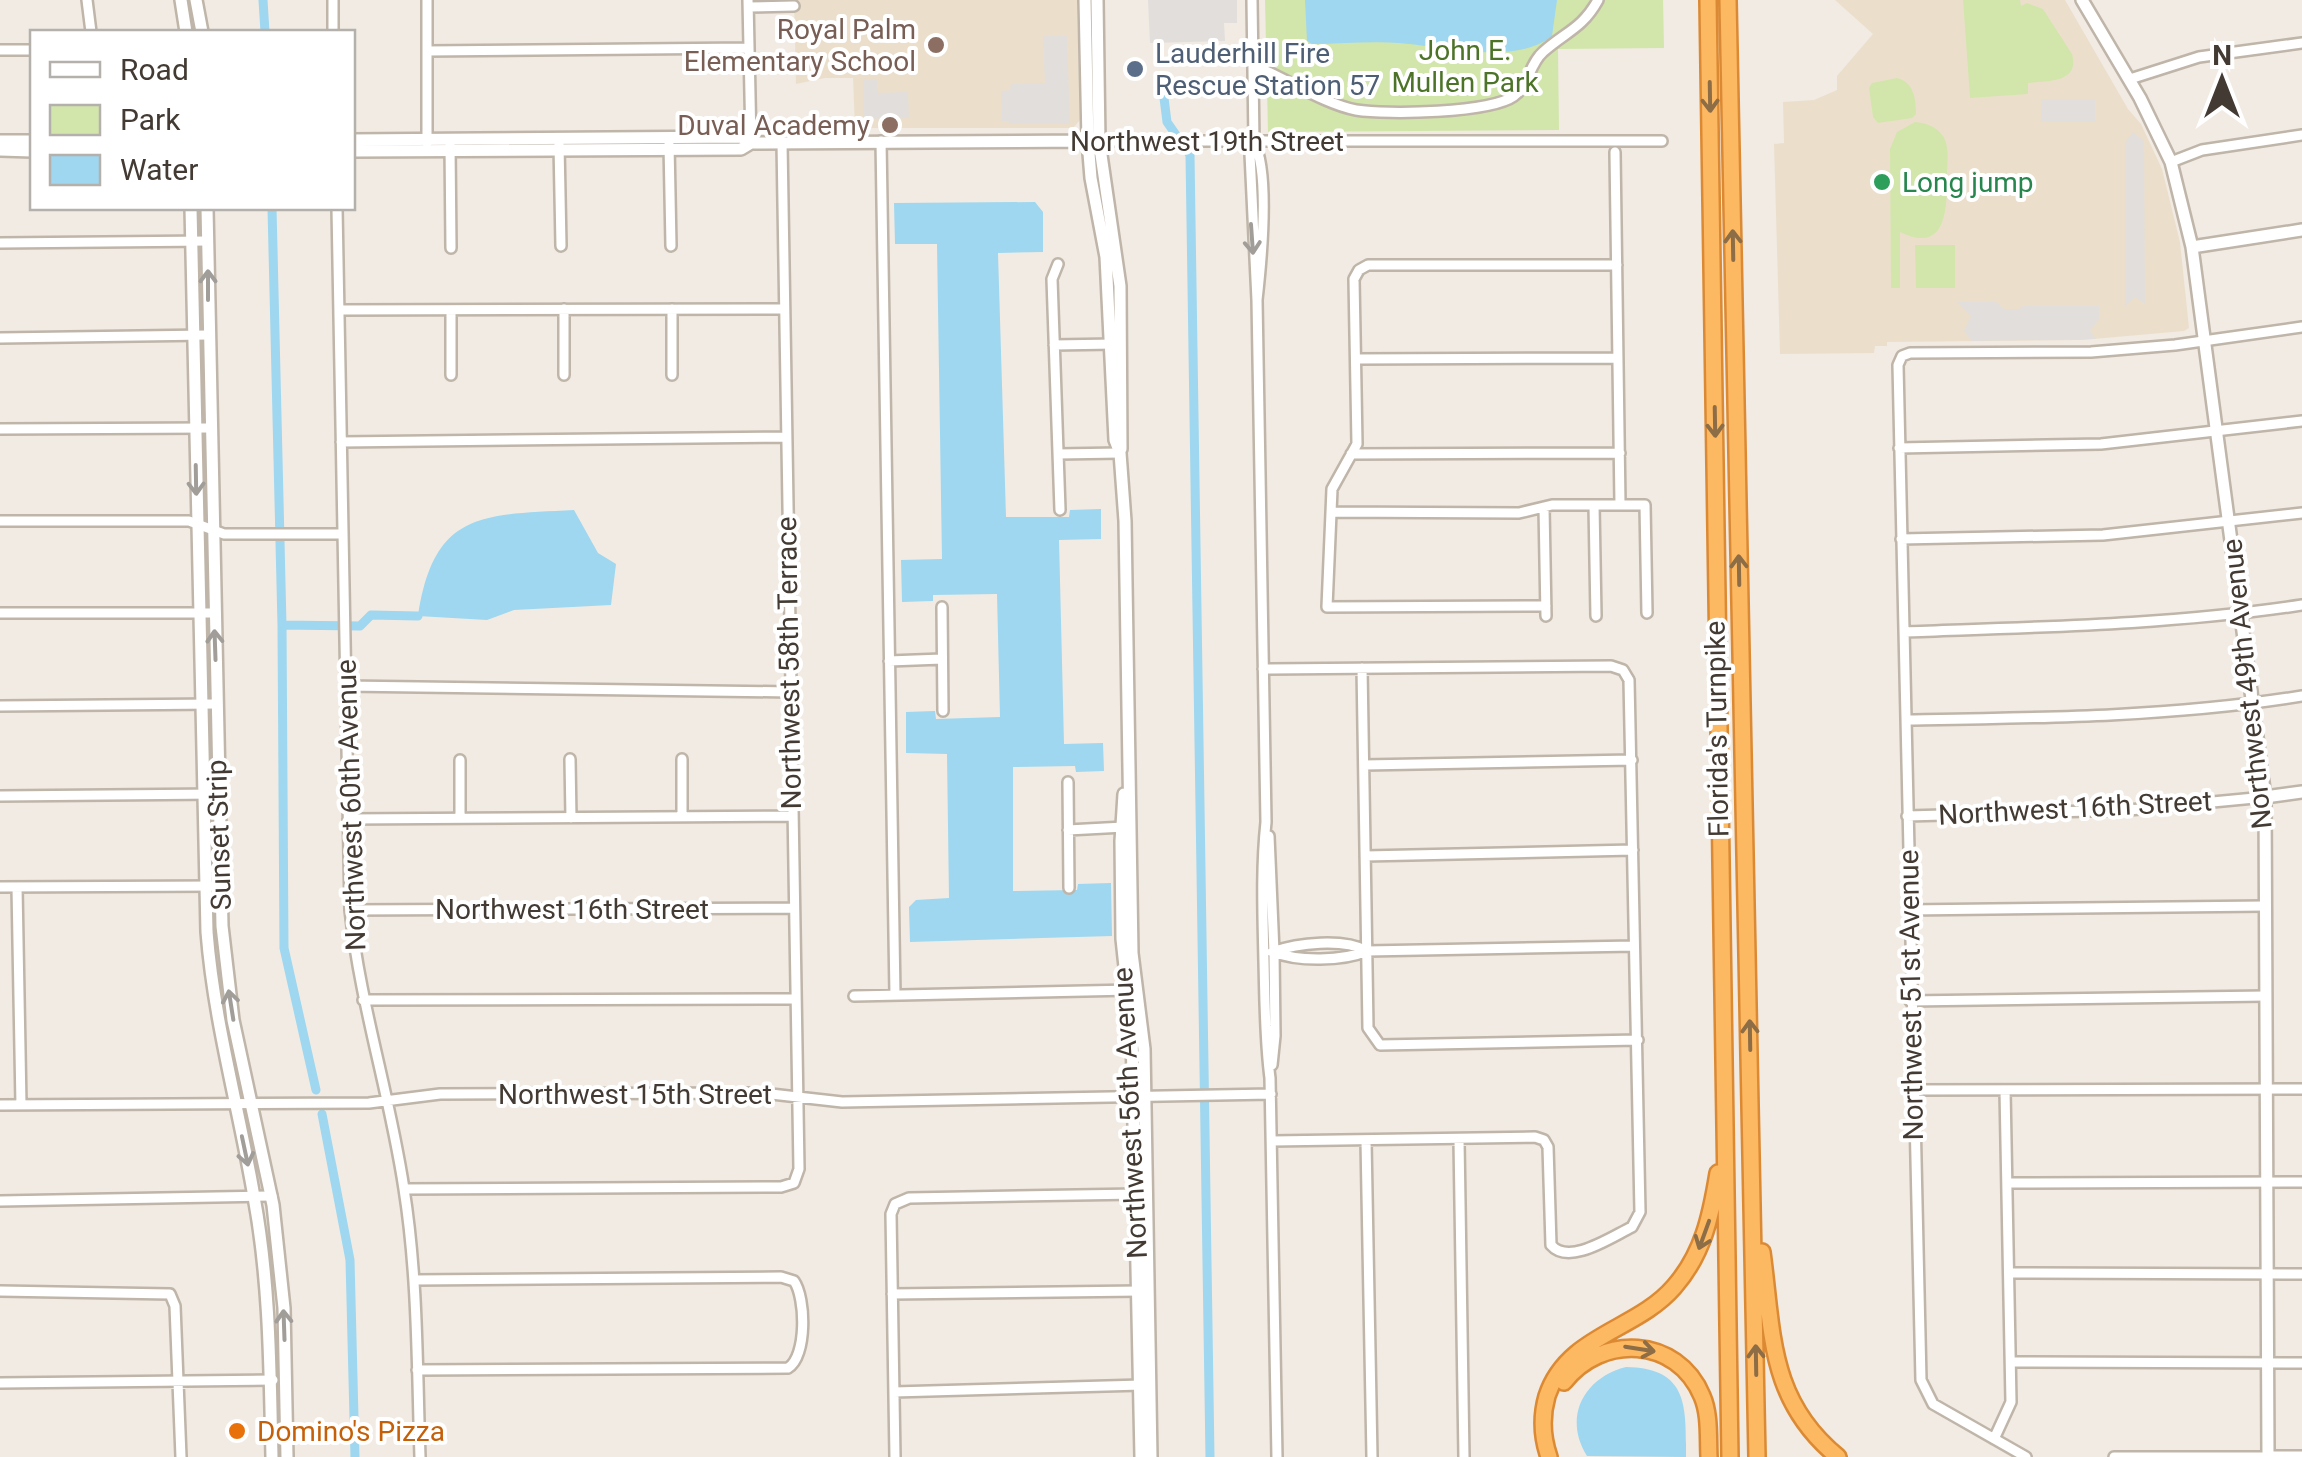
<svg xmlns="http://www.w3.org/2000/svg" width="2302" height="1457" viewBox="0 0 2302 1457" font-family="Roboto,sans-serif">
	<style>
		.education { fill: #ebdfcc }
		.green { fill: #d2e6ab }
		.parking { fill: #e2dedb }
		.water { fill: #9ed7ef }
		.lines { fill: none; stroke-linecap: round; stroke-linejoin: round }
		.canal { stroke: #9ed7ef; stroke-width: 9 }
		.minor-casing { stroke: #bfb5a9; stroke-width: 14 }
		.tertiary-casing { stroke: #bfb5a9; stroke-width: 16 }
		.motorway-casing { stroke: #db8a33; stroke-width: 20 }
		.minor { stroke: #fff; stroke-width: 9 }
		.tertiary { stroke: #fff; stroke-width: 11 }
		.motorway { stroke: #fdb862; stroke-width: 15 }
		.oneway { stroke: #8d6d46 }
		.oneway2 { stroke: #a19d99 }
		.education-dot { fill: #8d6e63; stroke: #fff; stroke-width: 4 }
		.service-dot { fill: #5c6f8a; stroke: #fff; stroke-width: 4 }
		.leisure-dot { fill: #2e9e5b; stroke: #fff; stroke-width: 4 }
		.food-dot { fill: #e8710a; stroke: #fff; stroke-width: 4 }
		.labels { text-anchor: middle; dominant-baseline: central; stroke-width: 8; stroke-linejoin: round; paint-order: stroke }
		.education-label { font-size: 28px; fill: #785e54; stroke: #fff; text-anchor: end }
		.park-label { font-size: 28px; fill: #4d7328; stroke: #fff }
		.service-label { font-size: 28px; fill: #4e5e75; stroke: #fff; text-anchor: start }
		.street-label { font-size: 28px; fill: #433b33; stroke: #fff }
		.leisure-label { font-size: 28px; fill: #27864d; stroke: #fff; text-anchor: start }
		.food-label { font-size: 28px; fill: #c56008; stroke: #fff; text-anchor: start }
	</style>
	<rect width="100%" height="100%" fill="#f1ebe3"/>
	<!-- education -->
	<path class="education" d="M794,0H1077L1080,120L1073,128H855L853,78H825L796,84Z
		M1835,0H2065L2128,109L2141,124L2162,169L2180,242L2189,328L2184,331L2082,340L1887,342V346H1875L1874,353L1780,354L1774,144L1784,143L1783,102L1814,100L1837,90V76L1873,34Z"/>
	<!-- green -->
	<path class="green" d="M1265,0H1663L1664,48L1558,49L1559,130L1268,132Z
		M1963,0H2020L2021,6L2027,3L2043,9L2072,54C2080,83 2048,81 2028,83V94L1970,98Z
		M1897,78C1914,82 1916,99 1916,114L1912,118L1878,123L1873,117L1869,88L1872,83Z
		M1915,122C1926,123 1936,126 1943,136C1950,147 1947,163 1947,176C1947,208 1947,255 1900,232V288H1891L1890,149L1897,132Z
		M1915,245H1955V288H1916Z"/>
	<!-- parking -->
	<path class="parking" d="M1148,0H1237V23H1224L1225,41L1150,43Z
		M1043,36H1067L1070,124H1009V121H1002L1001,91L1010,90L1011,84L1045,83Z
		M863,80H877L878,93L908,92L909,118L863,119Z
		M2041,99H2095V122H2041Z
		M2133,132L2144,141L2145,304L2135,297L2125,307V143Z
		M1957,302H1996L2004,309H2019L2023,306H2099V319L2090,331L2096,339L1972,341L1964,331L1971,316Z"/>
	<!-- water -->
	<path class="water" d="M1305,0H1557L1552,36C1515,66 1442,46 1399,43C1370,41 1341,44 1312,44L1307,41Z
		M1035,202L1043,212V252L998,253L1006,517H1069L1070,510L1101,509V539L1059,540L1064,744L1103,743L1104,771L1076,772L1075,766L1013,767V891L1077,890L1078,884L1111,883L1112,936L910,942L909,907L916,900L949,898L947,754L906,753V712L935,711L936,719L1000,717L997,594L933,595V601L902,602L901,560L942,559L937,244H895L894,203Z
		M574,510L598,553L616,564L611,605L514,610L487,620L418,616C434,510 483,515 574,510Z
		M1626,1367C1689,1368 1686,1407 1686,1457L1587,1456C1563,1418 1583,1378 1626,1367Z"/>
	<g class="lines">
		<!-- canal -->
		<path class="canal" d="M263,0L265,32
			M1163,90L1167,122L1190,155L1210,1457
			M272,208L282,625L284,948L316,1090
			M282,625L360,626L371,615L418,616
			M322,1114L350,1260L355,1457"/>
		<!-- minor casing -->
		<g class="minor-casing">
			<path id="minor" d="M87,0L91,32
				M333,0V32
				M427,0V143
				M748,0L751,143
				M1252,0L1254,142L1250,154L1257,300C1261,264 1270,173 1254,142
				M749,7L794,6
				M0,50H32
				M427,51L749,48
				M1253,70H1264C1291,82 1328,105 1356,110C1387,115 1490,113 1514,96C1529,86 1529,64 1543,52C1565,32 1582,29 1598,0
				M2130,79L2199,57L2302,43
				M881,141L895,995
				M1095,141H1662
				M559,144L561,246
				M669,144L671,246
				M450,145L451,248
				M1615,152L1620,504
				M2171,162L2202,150L2302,135
				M337,208L350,910C360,1004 390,1095 404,1189C418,1277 417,1368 420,1457
				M0,243L208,241
				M1058,264L1052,279L1060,510
				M1257,300L1266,822C1261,869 1263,915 1264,962C1265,1001 1265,1040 1270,1078L1277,1457
				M564,309V375
				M672,309V375
				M339,310L784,309
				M451,310V375
				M0,338L208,335
				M1054,345L1114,344
				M1357,359L1618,358
				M0,429L210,428
				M341,442L785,437
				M1899,448L2101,444L2302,421
				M1058,454L1120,453
				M1351,454L1620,453
				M1594,505L1596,616
				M1544,507L1546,616
				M1331,512L1519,513L1552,505H1645L1647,613
				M0,521H189L224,534H343
				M1901,539L2103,535L2302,513
				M1546,606L1327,607L1332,489L1357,444L1354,279L1359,270L1368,265H1617
				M942,607L943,711
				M0,613H214
				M1904,632C2037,627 2170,625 2302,605
				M889,661L942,659
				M1362,668L1368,1028L1380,1045L1638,1040
				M1263,669L1611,666L1623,670L1629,680L1640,1212L1632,1227C1611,1237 1569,1266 1551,1245L1548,1147L1544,1140L1535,1137L1272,1141
				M346,686L790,692
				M0,706L215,704
				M1906,720C2039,718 2171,717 2302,696
				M570,759L571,818
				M682,759V817
				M1364,765L1632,760
				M1068,782L1069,888
				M0,796L217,794
				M1907,816L2129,810L2265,797
				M460,818V760
				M348,819L792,816
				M1068,830L1124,827
				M1269,836L1274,952L1275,1036L1272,1065
				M1365,856L1633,850
				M0,887L219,886
				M17,887L21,1105
				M350,910L794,908
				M1908,910L2265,906
				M1272,952C1298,943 1343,938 1367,951
				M1274,952C1298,962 1343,961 1367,951L1634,946
				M854,996L1131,990
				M363,1000L796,999
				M1910,1001L2266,996
				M1912,1090L2302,1089
				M0,1105L369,1103L440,1094L762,1093L842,1102L1271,1094
				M1459,1140L1464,1457
				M1366,1141L1372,1457
				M2007,1183L2302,1182
				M404,1189L781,1187L794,1183L799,1169L782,143
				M0,1201L272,1196
				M2010,1273L2302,1274
				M414,1280L781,1277L794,1281C806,1298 807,1357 788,1368L417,1370
				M0,1291L170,1294L175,1306L181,1457
				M892,1294L1140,1291
				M2012,1362L2302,1363
				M0,1383L273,1380
				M894,1392L1142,1385
				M1994,1439L2011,1402L2005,1090
				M895,1457L891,1214L895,1204L909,1198L1137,1194
				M2026,1457L1933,1404L1921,1380L1898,365L1902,356L1910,353L2091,352L2175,345L2302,327
				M2114,1457H2268"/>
		</g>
		<!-- tertiary casing -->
		<g class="tertiary-casing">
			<path id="tertiary" d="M181,0L186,32
				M196,0L202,32
				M1085,0L1088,141L1091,178L1106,257L1115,440L1120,453L1125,521L1132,953L1144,1049L1151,1457
				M1097,0L1099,141L1120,286L1121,449
				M2082,0L2140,98L2171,162L2192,247L2265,797L2268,1457H2302
				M352,140L741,137L751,143L1088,141
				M0,141H32
				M0,150L32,151
				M352,151L741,149L751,143
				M191,208L207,932C214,1022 239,1108 254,1197C270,1283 270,1370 272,1457
				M207,208L222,926L233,1020L273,1205L284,1308L287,1457
				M2192,247L2302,230
				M1124,794L1121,841L1122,939L1132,1032L1141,1457
				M2265,797L2302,792"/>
		</g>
		<!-- motorway casing -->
		<g class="motorway-casing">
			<path id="motorway" d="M1708,0L1730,1457
				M1728,0L1757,1457
				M1762,1252C1773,1332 1768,1400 1838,1457
				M1564,1382C1601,1334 1677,1336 1702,1396C1710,1414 1708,1437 1709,1457
				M1549,1457C1542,1437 1541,1417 1547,1396C1567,1335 1636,1331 1674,1287C1703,1254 1711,1216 1718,1173"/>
		</g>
		<!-- minor -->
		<use href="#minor" class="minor"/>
		<!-- tertiary -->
		<use href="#tertiary" class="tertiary"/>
		<!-- motorway -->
		<use href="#motorway" class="motorway"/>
	</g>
	<!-- one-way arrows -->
	<defs><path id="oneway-shaft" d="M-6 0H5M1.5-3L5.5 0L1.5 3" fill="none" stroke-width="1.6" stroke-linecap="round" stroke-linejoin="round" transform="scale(2.5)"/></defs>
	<g class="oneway">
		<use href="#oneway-shaft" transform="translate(1710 97) rotate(89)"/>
		<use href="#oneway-shaft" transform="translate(1733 245) rotate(-91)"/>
		<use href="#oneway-shaft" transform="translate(1715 422) rotate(89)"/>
		<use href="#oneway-shaft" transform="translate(1739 570) rotate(-91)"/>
		<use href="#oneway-shaft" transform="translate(1750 1035) rotate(-91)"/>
		<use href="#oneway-shaft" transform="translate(1704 1235) rotate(110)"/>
		<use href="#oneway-shaft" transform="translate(1640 1349) rotate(9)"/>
		<use href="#oneway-shaft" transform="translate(1756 1360) rotate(-91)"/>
	</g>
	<g class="oneway2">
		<use href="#oneway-shaft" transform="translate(1252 239) rotate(86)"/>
		<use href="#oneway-shaft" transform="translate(208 285) rotate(-90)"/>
		<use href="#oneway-shaft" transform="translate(196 480) rotate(89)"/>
		<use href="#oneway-shaft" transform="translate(215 645) rotate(-92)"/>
		<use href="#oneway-shaft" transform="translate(231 1005) rotate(-99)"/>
		<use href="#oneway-shaft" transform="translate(245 1151) rotate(78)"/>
		<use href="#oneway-shaft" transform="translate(284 1325) rotate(-92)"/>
	</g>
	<!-- markers -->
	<g class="education-dot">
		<circle cx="936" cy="45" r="10"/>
		<circle cx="890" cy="125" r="10"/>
	</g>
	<circle class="service-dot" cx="1135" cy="69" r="10"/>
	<circle class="leisure-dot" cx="1882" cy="182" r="10"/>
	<circle class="food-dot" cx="237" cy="1431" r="10"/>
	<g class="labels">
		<!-- education labels -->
		<g class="education-label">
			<text x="916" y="29">Royal Palm<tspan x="916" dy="32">Elementary School</tspan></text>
			<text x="870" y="125">Duval Academy</text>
		</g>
		<!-- park labels -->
		<g class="park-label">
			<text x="1465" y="50">John E.<tspan x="1465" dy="32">Mullen Park</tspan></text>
		</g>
		<!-- service labels -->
		<g class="service-label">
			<text x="1155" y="53">Lauderhill Fire<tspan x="1155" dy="32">Rescue Station 57</tspan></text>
		</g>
		<!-- street labels -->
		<g class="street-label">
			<text x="1207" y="141">Northwest 19th Street</text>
			<text transform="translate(789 663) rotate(-91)">Northwest 58th Terrace</text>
			<text transform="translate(2247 684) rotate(-96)">Northwest 49th Avenue</text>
			<text transform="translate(1717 729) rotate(-91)">Florida's Turnpike</text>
			<text transform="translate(351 805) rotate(-92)">Northwest 60th Avenue</text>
			<text transform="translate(2075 808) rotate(-3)">Northwest 16th Street</text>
			<text transform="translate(219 835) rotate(-92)">Sunset Strip</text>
			<text x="572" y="909">Northwest 16th Street</text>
			<text transform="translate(1911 995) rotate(-91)">Northwest 51st Avenue</text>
			<text x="635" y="1094">Northwest 15th Street</text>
			<text transform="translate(1130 1113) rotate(-93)">Northwest 56th Avenue</text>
		</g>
		<!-- leisure labels -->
		<g class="leisure-label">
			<text x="1902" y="182">Long jump</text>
		</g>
		<!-- food labels -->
		<g class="food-label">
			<text x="257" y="1431">Domino's Pizza</text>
		</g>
	</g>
	<!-- legend -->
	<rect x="30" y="30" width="325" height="180" fill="#ffffff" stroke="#b4b1ad" stroke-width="2.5"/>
	<rect x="50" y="62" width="50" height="15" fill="#ffffff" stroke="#b4b1ad" stroke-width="2.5"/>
	<text x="120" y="80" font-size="30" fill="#433b33">Road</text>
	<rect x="50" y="105" width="50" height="30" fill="#d2e6ab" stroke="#b4b1ad" stroke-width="2.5"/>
	<text x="120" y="130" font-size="30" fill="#433b33">Park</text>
	<rect x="50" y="155" width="50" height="30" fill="#9ed7ef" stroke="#b4b1ad" stroke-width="2.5"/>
	<text x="120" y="180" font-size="30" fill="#433b33">Water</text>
	<!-- north arrow -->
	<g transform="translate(2222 80)" stroke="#ffffff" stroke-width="8" paint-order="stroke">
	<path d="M0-8L18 38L0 25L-18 38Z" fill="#433b33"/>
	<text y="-15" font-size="28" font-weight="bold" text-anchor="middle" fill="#433b33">N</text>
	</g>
</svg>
